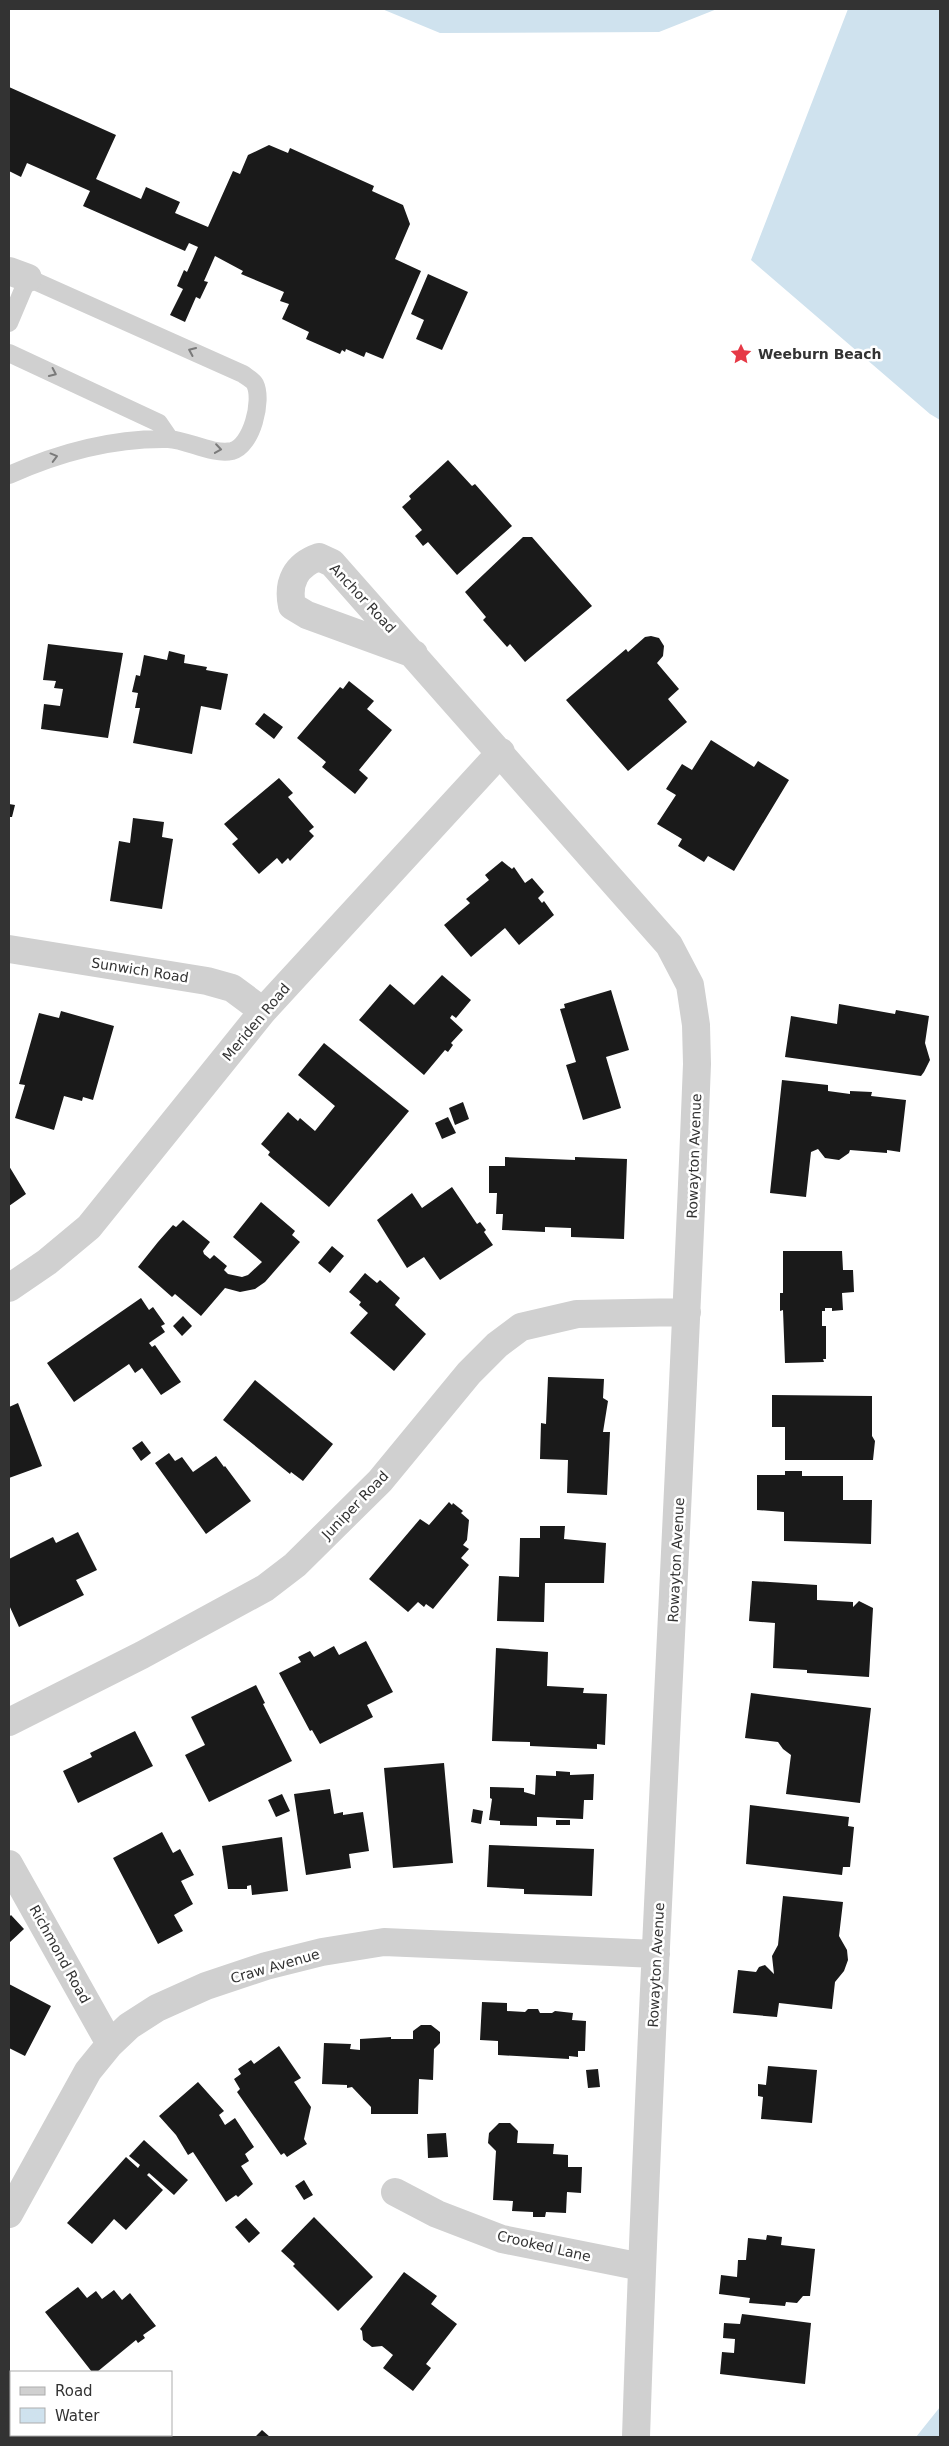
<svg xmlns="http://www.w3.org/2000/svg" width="949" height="2446" viewBox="0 0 949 2446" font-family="'DejaVu Sans',sans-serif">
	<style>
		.water { fill: #cfe2ee }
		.building { fill: #1a1a1a }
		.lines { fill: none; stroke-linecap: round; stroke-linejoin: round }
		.lane { stroke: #d0d0d0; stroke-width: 18 }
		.street { stroke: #d0d0d0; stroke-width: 28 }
		.oneway { stroke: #7a7a7a }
		.labels { text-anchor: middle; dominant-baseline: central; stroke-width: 5; stroke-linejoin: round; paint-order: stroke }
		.poi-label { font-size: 14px; font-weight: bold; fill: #333; stroke: #fff; text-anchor: start }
		.street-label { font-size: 14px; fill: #333; stroke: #fff }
	</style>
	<rect width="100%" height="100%" fill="#fff"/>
	<!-- water -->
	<path class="water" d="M382,9H717L659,32L440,33Z
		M848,9H940V420L930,414L751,260Z
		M940,2406V2437H916L940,2407Z"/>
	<!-- building -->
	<path class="building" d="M9,87L116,135L96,179L141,199L146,187L180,202L175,213L208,227L233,171L240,174L248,155L269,145L288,153L290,148L374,186L372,191L403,205L410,224L395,259L421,271L383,359L366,352L364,357L346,349L345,352L342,350L340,354L306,339L309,332L282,319L289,304L280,301L284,292L241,274L243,271L215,256L204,281L208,282L200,299L196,297L185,322L170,315L183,289L177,286L184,270L187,272L198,247L189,243L185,251L83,206L90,191L27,163L21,177L9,171Z
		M428,274L468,292L442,350L416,339L424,320L411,314Z
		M448,460L472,486L475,484L512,526L457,575L428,542L423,546L415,536L422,530L402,507L411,499L409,496Z
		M523,537H532L592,606L525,662L510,644L507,647L483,620L486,617L465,592Z
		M651,636L659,638L664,646L663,656L657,663L679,689L668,699L687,722L628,771L566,700L626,649L628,652L645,637Z
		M48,644L123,653L108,738L41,729L44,704L60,706L63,689L54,688L56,681L43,680Z
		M169,651L185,655L184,663L207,667L206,670L228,674L221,710L201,706L192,754L133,743L140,708H135L138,693L132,692L136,675L140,676L144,655L167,660Z
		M349,681L374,701L367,709L392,730L359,770L368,778L355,794L322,767L326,762L297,738L340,687L343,689Z
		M264,713L283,727L274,739L255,724Z
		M711,740L754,767L758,761L789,780L734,871L708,856L704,862L678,846L682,839L657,824L676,795L666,789L682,764L692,770Z
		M279,778L293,793L288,797L314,827L309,831L314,836L290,861L288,858L282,864L277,858L259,874L232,844L238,839L224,824Z
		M9,804L15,805L12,817H9Z
		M133,818L164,822L162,837L173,839L162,909L110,901L119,841L130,843Z
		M502,861L512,869L514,867L525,883L532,878L544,892L538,898L542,903L544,901L554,915L519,945L505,928L471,957L444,925L470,903L466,899L489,880L485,875Z
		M442,975L471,1000L456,1018L452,1015L450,1018L463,1030L451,1043L453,1045L448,1052L445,1050L424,1075L359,1020L390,984L414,1005Z
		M611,990L629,1050L606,1057L621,1108L583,1120L566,1065L576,1062L560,1009L565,1008L564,1004Z
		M839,1004L895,1014L896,1010L929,1016L925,1043L930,1060L924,1072L921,1076L785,1057L791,1016L837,1024Z
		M61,1011L114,1026L93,1100L83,1097L82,1101L64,1096L54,1130L15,1118L25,1085L19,1084L39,1013L59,1018Z
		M324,1043L409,1111L329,1207L268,1155L270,1152L261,1144L288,1112L298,1121L300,1118L315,1131L335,1106L298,1075Z
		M782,1080L828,1085V1091L850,1094V1091L872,1092L871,1096L906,1100L900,1152L887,1150V1153L850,1150L849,1153L839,1160L825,1158L818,1149L811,1152L806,1197L770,1193Z
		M463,1102L469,1119L455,1125L449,1108Z
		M448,1117L456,1133L442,1139L435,1123Z
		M505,1157L575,1160V1157L627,1159L624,1239L571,1237V1228L545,1227V1232L502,1230L503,1214H496L497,1193H489V1166H505Z
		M9,1166L26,1194L9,1206Z
		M452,1187L477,1224L480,1222L486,1230L484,1232L493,1245L440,1280L424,1257L407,1268L377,1220L412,1193L422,1208Z
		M261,1202L295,1231L292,1235L300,1242L265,1282L255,1289L240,1292L225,1288L201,1316L175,1294L172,1297L138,1267L158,1242L173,1225L176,1227L183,1220L210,1242L203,1251L204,1254L210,1259L214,1255L227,1266L224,1270L228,1274L242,1277L248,1275L262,1262L233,1237Z
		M332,1246L344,1256L330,1273L318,1263Z
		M783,1251H842L843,1270H853L854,1292L842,1293L843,1310L832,1311V1308H825V1311H822V1326H826V1359H823L824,1362L785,1363L783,1310L780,1311V1293H783Z
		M365,1273L377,1283L380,1280L400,1298L395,1305L426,1334L394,1371L350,1333L368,1313L359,1305L361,1302L349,1292Z
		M141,1298L149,1310L153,1307L165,1324L161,1326L165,1332L149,1343L152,1347L155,1345L181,1382L161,1395L142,1368L135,1373L129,1364L74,1402L47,1363Z
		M183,1316L192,1326L182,1336L173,1326Z
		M548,1377L604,1379L603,1398L608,1401L603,1432H610L607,1495L567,1493L568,1460L540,1459L541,1423L546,1424Z
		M255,1380L333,1444L303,1481L291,1472L290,1474L223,1420Z
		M772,1395L872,1396V1436L875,1441L873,1460H785V1427H772Z
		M18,1403L42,1466L9,1478V1407Z
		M142,1441L151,1453L141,1461L132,1448Z
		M169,1453L175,1461L182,1457L193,1472L216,1456L224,1467L225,1466L251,1501L206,1534L155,1463Z
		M785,1471H802V1476H843V1500H872L871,1544L784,1541V1512L757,1510V1475H785Z
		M449,1502L452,1505L453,1503L463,1511L461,1513L469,1520L467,1540L463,1545L469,1549L461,1558L469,1565L433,1609L426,1604L424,1607L418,1602L408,1612L369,1579L420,1519L429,1525Z
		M540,1526H565L564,1539L606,1543L604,1583H545L544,1622L497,1621L499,1576L519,1577L520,1538H540Z
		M78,1532L97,1570L76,1580L84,1595L19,1627L9,1605V1559L53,1537L56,1543Z
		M752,1581L817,1585V1600L853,1602V1607L859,1601L873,1608L869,1677L807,1673V1670L773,1668L775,1623L749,1621Z
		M366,1641L393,1692L367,1705L373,1717L320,1744L312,1730L310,1731L279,1673L301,1662L298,1657L310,1651L314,1657L334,1646L339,1655Z
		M496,1648L548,1652L547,1686L584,1688L583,1693L607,1694L605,1745L597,1744V1749L530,1746V1742L492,1741Z
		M256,1685L265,1703L263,1704L292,1761L209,1802L185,1755L205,1745L191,1717Z
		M751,1693L871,1708L860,1803L786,1794L791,1755L783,1749L778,1742L745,1738Z
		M135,1731L153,1766L78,1803L63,1771L92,1757L90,1753Z
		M444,1763L453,1863L393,1868L384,1768Z
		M556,1771L570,1772V1775L594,1774L593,1800H584L583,1819L537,1817V1826L500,1825V1821L489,1820L492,1799L490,1798V1787L524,1788V1792L535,1795L536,1775L556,1776Z
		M330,1789L334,1814L343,1812V1815L363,1812L369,1851L349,1854L351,1868L306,1875L294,1794Z
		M282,1794L290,1811L276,1817L268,1800Z
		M750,1805L849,1817L848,1826L854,1827L850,1867H843L842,1875L746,1864Z
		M473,1809L483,1811L481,1824L471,1822Z
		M556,1820H570V1825H556Z
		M162,1832L173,1853L180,1849L194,1875L181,1881L193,1904L174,1915L183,1931L158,1944L113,1858Z
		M282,1837L288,1891L252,1895L251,1885L247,1886V1889H228L222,1846Z
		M489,1845L594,1849L592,1896L524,1894V1889L487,1887Z
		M783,1896L843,1902L839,1936L847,1950L848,1960L844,1971L835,1982L832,2009L779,2003L777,2017L733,2013L738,1970L756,1972L759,1967L765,1965L774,1974L772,1956L778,1945Z
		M11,1915L24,1929L9,1943V1917Z
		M9,1984L51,2006L25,2056L9,2048Z
		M482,2002L507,2003V2011L525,2012L528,2009H538L540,2013H552L555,2011L573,2013L572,2020L586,2021L585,2051H578V2057L569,2056V2059L498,2055V2041L480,2040Z
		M421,2025H431L440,2032V2043L434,2049L433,2080L419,2079L418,2114H371V2107L352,2087L347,2088V2085L322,2084L324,2043L351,2044L350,2049L360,2050V2039L391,2037V2039H413V2031Z
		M279,2046L301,2078L294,2082L311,2107L304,2139L307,2144L287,2157L284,2153L281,2155L237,2092L240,2089L234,2079L241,2074L238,2069L251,2060L254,2064Z
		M768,2066L817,2070L812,2123L761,2119L763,2097L758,2096V2084L766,2085Z
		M598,2069L600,2087L588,2088L586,2070Z
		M198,2082L224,2111L219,2115L225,2125L235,2118L254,2147L245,2154L249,2161L241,2166L253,2184L238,2197L236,2195L226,2202L193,2152L188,2155L176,2135L159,2116Z
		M499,2123H510L518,2131L517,2143L554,2144L553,2154L568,2155V2167H582L581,2193L567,2192L566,2213L546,2212L545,2217H533V2212L512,2211L513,2201L493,2200L496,2151L488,2143L489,2133Z
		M446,2133L448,2157L428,2158L427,2134Z
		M144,2140L188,2180L174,2195L149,2173L147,2175L163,2190L126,2230L114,2219L92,2244L67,2223L126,2157L138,2168L140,2165L129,2156Z
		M304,2180L313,2195L304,2200L295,2186Z
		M314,2217L373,2277L338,2311L293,2266L295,2264L281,2251Z
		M246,2218L260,2233L249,2243L235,2227Z
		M767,2235L782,2237L781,2245L815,2249L810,2296H803L797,2303L786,2302L785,2306L749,2303L750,2298L719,2294L721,2275L737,2277L738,2260H746L748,2238L766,2240Z
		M404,2272L437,2296L431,2304L457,2324L426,2364L431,2368L413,2391L383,2368L393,2355L382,2346L372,2347L363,2340L362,2331L360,2329Z
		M78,2287L87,2298L96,2291L102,2299L114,2290L122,2300L130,2293L156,2326L143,2335L145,2338L138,2343L136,2340L97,2372H92L45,2312Z
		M742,2314L811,2323L805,2384L720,2374L722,2352L734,2353L735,2339L723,2338L724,2323L740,2324Z
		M9,2394L11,2395V2435H73L72,2437H9Z
		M262,2430L270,2437H255Z"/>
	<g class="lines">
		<!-- lane -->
		<path class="lane" d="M9,323L28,278L243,374C247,377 253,380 255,384C263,400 252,446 232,451C212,455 188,440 168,439C113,438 58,453 9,475
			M9,353L159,423L170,439"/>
		<!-- street -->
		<path class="street" d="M9,271L28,278
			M414,654L307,615L292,606C287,582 296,565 319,557L332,563L669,945L690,985L696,1025L697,1064C679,1522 651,1979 636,2437
			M9,949L207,981L232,988L263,1011
			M9,1288L47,1262L89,1227L263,1011L501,752
			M9,1722L142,1655L265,1588L295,1565L380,1481L469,1373L497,1345L521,1327L577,1314L687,1312
			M9,1864L110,2044
			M395,2192L437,2214L502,2239L642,2267
			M9,2214L88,2071L110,2044L129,2026L157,2008L206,1986L266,1966L322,1952L384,1942L656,1954"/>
	</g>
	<!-- one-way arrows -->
	<defs><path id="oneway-chevron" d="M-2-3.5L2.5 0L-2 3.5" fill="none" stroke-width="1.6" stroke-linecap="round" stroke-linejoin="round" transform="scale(1.25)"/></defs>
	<g class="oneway">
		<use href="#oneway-chevron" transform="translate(192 351) rotate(-156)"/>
		<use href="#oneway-chevron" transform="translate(53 373) rotate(25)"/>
		<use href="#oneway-chevron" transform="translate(218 449) rotate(8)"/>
		<use href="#oneway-chevron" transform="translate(54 457) rotate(-15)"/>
	</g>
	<!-- icons -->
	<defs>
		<g id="sight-bare" transform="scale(1.725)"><path d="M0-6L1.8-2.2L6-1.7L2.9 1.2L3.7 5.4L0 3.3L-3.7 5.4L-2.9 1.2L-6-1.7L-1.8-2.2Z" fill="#e63946" stroke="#fff" stroke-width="2.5" paint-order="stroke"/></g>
	</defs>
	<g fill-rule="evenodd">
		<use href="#sight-bare" x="741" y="354"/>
	</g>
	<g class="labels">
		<!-- poi labels -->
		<g class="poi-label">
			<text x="758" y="354">Weeburn Beach</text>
		</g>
		<!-- street labels -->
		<g class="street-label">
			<text transform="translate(363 598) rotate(47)">Anchor Road</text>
			<text transform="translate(140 970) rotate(9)">Sunwich Road</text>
			<text transform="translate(256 1022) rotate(-50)">Meriden Road</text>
			<text transform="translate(694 1156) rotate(-88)">Rowayton Avenue</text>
			<text transform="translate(355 1505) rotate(-46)">Juniper Road</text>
			<text transform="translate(676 1560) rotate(-87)">Rowayton Avenue</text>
			<text transform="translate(60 1954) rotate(61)">Richmond Road</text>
			<text transform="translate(656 1965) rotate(-87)">Rowayton Avenue</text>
			<text transform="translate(275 1966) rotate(-16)">Craw Avenue</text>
			<text transform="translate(544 2246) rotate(13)">Crooked Lane</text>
		</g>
	</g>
	<!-- border -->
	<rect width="949" height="2446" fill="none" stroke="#333333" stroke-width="20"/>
	<!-- legend -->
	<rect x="10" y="2371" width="162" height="65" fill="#ffffff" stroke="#adadad"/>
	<rect x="20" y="2387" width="25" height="8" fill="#d0d0d0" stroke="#adadad"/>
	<text x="55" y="2396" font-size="15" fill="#333333">Road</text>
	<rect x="20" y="2408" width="25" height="15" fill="#cfe2ee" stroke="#adadad"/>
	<text x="55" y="2421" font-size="15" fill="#333333">Water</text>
</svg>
